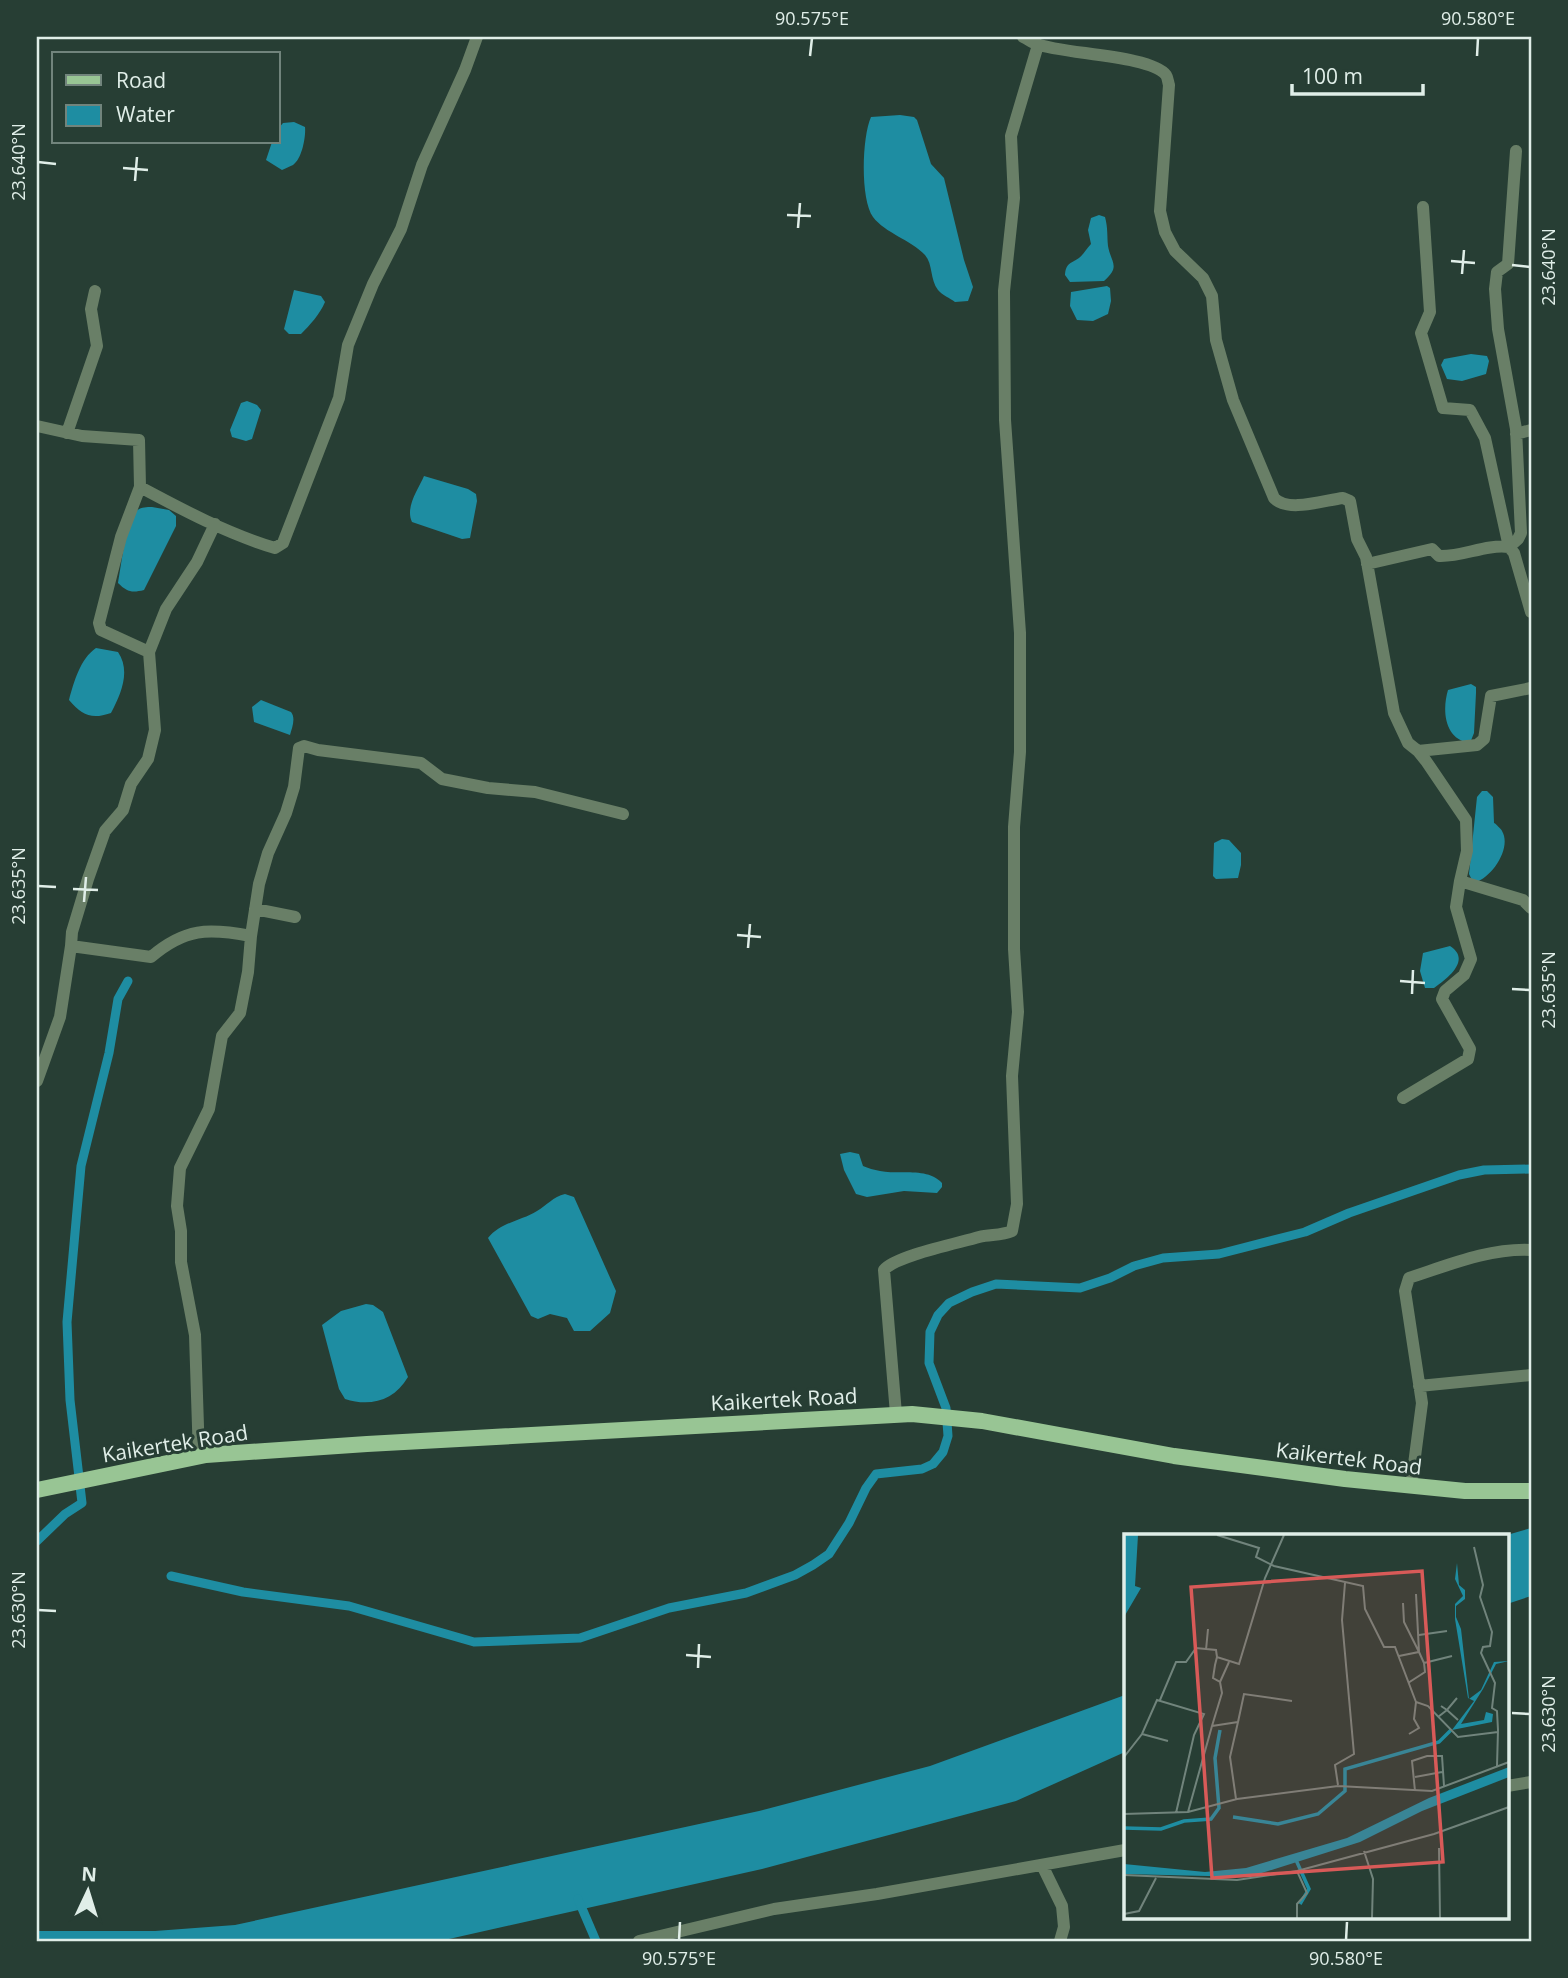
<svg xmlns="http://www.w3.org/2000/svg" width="1568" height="1978" viewBox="0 0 1568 1978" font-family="'Open Sans',sans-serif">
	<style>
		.water { fill: #1e8da2 }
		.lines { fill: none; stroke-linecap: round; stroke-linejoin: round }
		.canal { stroke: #1e8da2; stroke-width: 9 }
		.minor { stroke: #697f67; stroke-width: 12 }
		.major { stroke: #98c594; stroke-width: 16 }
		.ticks { fill: none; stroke: #e0eee8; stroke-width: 2.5 }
		.labels { text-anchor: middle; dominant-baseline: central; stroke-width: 6; stroke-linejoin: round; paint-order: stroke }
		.street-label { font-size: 21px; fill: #e0eee8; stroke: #273e34 }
		.inset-river { fill: none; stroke: #1e8da2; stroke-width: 3.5 }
		.inset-road { fill: none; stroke: #71847c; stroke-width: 2 }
		.view { fill: #d85a58; fill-opacity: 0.15; stroke: #d85a58; stroke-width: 3.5 }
		.inset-edge { fill: none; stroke: #e0eee8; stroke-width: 3.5 }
		.neatline { fill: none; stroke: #e0eee8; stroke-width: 2.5 }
		.ticks-label { font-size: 18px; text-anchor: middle; fill: #e0eee8 }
	</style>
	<rect width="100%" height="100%" fill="#273e34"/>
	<!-- water -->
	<path class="water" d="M900,115L914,117L917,120L931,164L944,178L964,260L973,287L968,301L955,302C950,298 942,295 938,290C930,280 933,264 925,255C911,240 885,233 873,217C860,199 862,137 871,117Z
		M294,122L305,127C306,137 302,159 293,165C289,167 286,168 282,170L266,160L272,142H278V129L283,123Z
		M1099,215L1105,217C1108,228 1107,236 1108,246C1111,263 1121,266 1104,281L1070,282L1065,275C1066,263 1070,264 1079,258C1084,254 1086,249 1091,244L1088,230L1091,218Z
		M1107,286L1110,288L1111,301L1108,314L1093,321L1077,320L1070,306L1071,292Z
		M294,290L321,296L325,302C320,314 310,325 301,334H289L284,329Z
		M1471,354L1487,356L1489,361L1486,374L1462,381L1447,379L1441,365L1444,359Z
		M247,401L257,405L261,410L252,439L246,441L232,437L230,430L241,403Z
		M424,476L468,489L476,494L477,501L470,538L462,539L412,522C405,507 418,490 424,476Z
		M152,507L169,510L176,516V526L144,590C132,593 127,592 118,583C121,568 126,520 136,511C141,507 146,507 152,507Z
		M96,648L118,652C131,671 121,694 111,713C91,720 82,715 69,700C74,682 80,659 96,648Z
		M1471,684L1476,687V693L1474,733L1470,743C1444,739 1442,710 1448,690Z
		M261,700L291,712C296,718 292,728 290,735L254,722L252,707Z
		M1482,791H1487L1493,797L1494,823C1495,823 1502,830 1502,831C1512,848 1492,877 1476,882L1472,880L1469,874L1477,797Z
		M1222,839L1229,840L1241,853V865L1238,878L1216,879L1213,876L1214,843Z
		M1450,946C1472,960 1447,979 1434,988H1425L1420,971L1423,953Z
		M850,1152L859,1154L863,1166C868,1168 874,1170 880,1171C900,1175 927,1167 942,1183V1187L937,1193L904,1191L867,1197L856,1194L844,1170L840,1154Z
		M565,1194L574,1197L616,1291L610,1313L590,1331H574L567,1318L550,1314L538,1319L531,1316L488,1238C501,1222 521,1221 537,1211C547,1205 553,1197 565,1194Z
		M366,1304L373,1305L383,1312L408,1377C394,1401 370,1407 345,1399L339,1389L322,1325L341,1311Z
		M1531,1528V1596L1507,1604V1535Z
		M1125,1695V1752L1016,1801L762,1869L440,1941H37V1931H155L235,1925L759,1811L930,1766Z"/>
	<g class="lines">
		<!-- canal -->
		<path class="canal" d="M37,1541L65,1514L82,1503L70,1400L67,1322L81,1166L109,1053L118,999L128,981
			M171,1576L243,1592L349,1606L474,1642L580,1638L669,1608L746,1593L795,1575L813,1565L829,1554L849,1523L866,1488L876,1474L922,1469L933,1464L943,1452L948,1436L946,1408L929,1363L930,1332L938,1315L949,1303L972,1292L996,1284L1080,1288L1110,1278L1134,1266L1163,1258L1219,1254L1305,1232L1349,1213L1459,1175L1484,1170L1531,1169
			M578,1899L596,1941"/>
		<!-- minor -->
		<path class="minor" d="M1023,37C1028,39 1032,43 1037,44C1061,54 1151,55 1166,75C1168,78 1168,82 1169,85L1160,211L1165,232L1175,251L1203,278L1212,296L1216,340L1233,400L1274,498C1288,513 1325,500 1343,498L1350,501L1357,539L1366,557L1394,713L1408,743L1418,751L1426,761L1466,820L1467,851L1460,881L1523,900L1531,908
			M1423,207L1430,312L1421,333L1443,408L1470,410L1485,438L1509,547L1518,539L1521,533L1516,429L1498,329L1495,289L1497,272L1508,264L1516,151
			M37,426L82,436L139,440L140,487
			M67,433L97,346L91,309L95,291
			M1516,434L1531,430
			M1367,564L1432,549L1439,556C1463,557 1485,544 1509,547L1514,553L1531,612
			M149,652L166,609L197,562L215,524
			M1418,751L1477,745L1484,739L1491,696L1531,688
			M255,909L295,917
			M251,936L259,884L268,853L286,813L294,787L299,748L304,746L318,750L421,763L442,779L488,788L535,792L623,814
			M37,1081L60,1017L71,946
			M1403,1098L1468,1059L1470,1049L1442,999L1445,991L1464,975L1471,959L1456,907L1460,881
			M1419,1386L1531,1375
			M896,1414L884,1270C895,1256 959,1243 979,1237C990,1234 1001,1236 1012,1231L1017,1204L1012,1076L1018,1012L1014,949V827L1020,752V633L1005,420L1004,291L1014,198L1011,136L1038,45
			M199,1457L195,1335L181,1262V1231L177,1206L180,1168L209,1109L222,1036L240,1013L248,972L251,936C208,928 185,928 151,957L71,946L72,932L88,879L105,831L123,810L131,784L148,759L155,730L149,652L101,630L99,623L121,537L140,487C183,510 228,534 275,548L283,543L339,398L348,345L373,284L401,229L422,165L465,70L477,37
			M1411,1487L1422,1403L1405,1291L1409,1278C1449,1265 1489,1248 1531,1250
			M1507,1786L1531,1782
			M1042,1865L1062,1906L1064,1927L1060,1941
			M639,1941L774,1909L877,1894L1125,1850"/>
		<!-- major -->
		<path class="major" d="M37,1490L206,1455L367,1444L912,1414L982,1421L1174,1456L1345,1479L1465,1491H1531"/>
	</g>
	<!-- ticks -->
	<path class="ticks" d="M810,56L812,38M1477,56L1478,38M38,162L56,164M123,168L148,170M135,181L137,157M787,215L811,216M798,228L800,203M1451,261L1475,263M1512,265L1530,267M1462,274L1464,250M38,886L56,887M73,889L98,890M84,902L86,877M737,935L761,937M748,948L750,924M1400,981L1425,983M1512,989L1530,990M1412,994L1413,970M38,1610L56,1611M686,1655L711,1657M698,1668L699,1644M1512,1713L1530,1714M679,1940L680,1922M1346,1940L1347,1922"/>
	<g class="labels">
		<!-- street labels -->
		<g class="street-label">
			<text transform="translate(784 1399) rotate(-3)">Kaikertek Road</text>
			<text transform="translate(175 1443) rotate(-9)">Kaikertek Road</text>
			<text transform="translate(1349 1458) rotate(7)">Kaikertek Road</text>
		</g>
	</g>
	<!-- overview -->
	<g transform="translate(1124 1534)">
		<rect width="385" height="385" fill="#273e34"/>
		<path d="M0,1H14L11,52L17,54L0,83ZM333,29L335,51L341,56V65L332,72V83L337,95L345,165L357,156L370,128L385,127L372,130L359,155L337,190L360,186L362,178L369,180L368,188L328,196L350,167L344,164L331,85V70L339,62L331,45ZM385,233V243L298,277L236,308L125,343L0,340V330L81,338L122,334L223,304L305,264Z" fill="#1e8da2"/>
		<path class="inset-river" d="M109,283L154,290L194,280L221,257V235L315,208L327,196M0,294L37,295L60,287L87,285L95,274L91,224L96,196M172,326L185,355L176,370"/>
		<path class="inset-road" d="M93,1L135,14L132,23L150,32L239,52L241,75L260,113H271L292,168L304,172L334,203L374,198M350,13L359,51L356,63L368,98L366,112L359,113L357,119L371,149L368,174L373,177L374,196L373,232M279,69L280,88L295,118L292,60M295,101L323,97M82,116L84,95M275,122L295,118L300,129L301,138L284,149M300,129L328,122M96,148L105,128M36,166L52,128H62L72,114L92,116L93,123M317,172L323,176L333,164M314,183L323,176L334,186M114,188L120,160L168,167M18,200L44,207M285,200L295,194L290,185L292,168M0,223L18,200L33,166L80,180L70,201L52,279M291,243L318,238M214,251L211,231L230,220L218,86L221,49M291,257L288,227L303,222H318L320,252M112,265L106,223L114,188L88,192L98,159L96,148L89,144L91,131L93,123L115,130L141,44L160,1M64,278L88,192M0,280L64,278L113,265L214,252L308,257L385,228M315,314L316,384M240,317L249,345L248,384M173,337L310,300L385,273M0,341L113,346L173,337L183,359L173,370V384M0,380L15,377L32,344"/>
		<path class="view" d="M298,37L319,328L88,344L67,53Z"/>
		<rect width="385" height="385" class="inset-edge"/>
	</g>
	<!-- border -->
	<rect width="1568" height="1978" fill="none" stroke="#273e34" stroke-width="77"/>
	<!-- legend -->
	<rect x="52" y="52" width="228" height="91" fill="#273e34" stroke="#71847c" stroke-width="2"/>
	<rect x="66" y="75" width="35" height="10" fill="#98c594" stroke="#71847c" stroke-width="2"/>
	<text x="116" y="88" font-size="21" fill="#e0eee8">Road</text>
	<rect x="66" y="105" width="35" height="21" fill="#1e8da2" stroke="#71847c" stroke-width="2"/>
	<text x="116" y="122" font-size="21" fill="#e0eee8">Water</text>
	<!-- north arrow -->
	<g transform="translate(88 1891) rotate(4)" stroke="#273e34" stroke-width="5" paint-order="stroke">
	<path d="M0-5L12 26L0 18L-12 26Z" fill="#e0eee8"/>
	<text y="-10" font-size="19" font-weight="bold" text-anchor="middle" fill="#e0eee8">N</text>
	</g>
	<!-- scale -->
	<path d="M1292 84v10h131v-10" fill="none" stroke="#e0eee8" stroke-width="3.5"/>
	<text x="1302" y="84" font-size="21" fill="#e0eee8" stroke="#273e34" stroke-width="5" paint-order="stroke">100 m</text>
	<rect x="38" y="38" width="1492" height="1902" class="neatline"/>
	<g class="ticks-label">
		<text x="812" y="25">90.575°E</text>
		<text x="1478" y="25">90.580°E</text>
		<text transform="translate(19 162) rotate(-90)" y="6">23.640°N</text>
		<text transform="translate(1549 267) rotate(-90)" y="6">23.640°N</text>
		<text transform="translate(19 886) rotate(-90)" y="6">23.635°N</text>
		<text transform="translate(1549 990) rotate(-90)" y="6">23.635°N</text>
		<text transform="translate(19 1610) rotate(-90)" y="6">23.630°N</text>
		<text transform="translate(1549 1714) rotate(-90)" y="6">23.630°N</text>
		<text x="679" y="1965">90.575°E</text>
		<text x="1346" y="1965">90.580°E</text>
	</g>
</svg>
